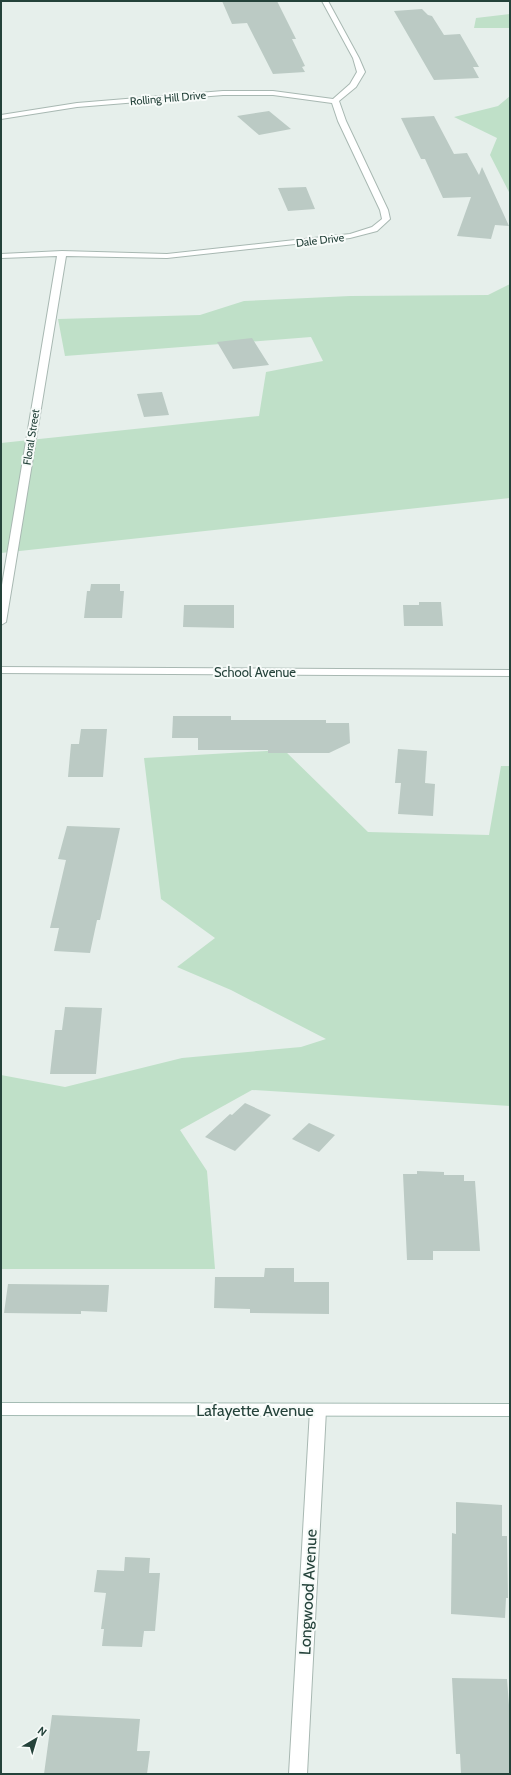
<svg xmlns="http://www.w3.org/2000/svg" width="511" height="1775" viewBox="0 0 511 1775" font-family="Cabin,sans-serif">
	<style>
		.green { fill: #bfe0c8 }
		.building { fill: #bbcac4 }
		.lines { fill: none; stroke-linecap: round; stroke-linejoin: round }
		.street-casing { stroke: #a8b8b2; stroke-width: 2 }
		.secondary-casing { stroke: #a4bbb3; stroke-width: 2 }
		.street { fill: #fff; fill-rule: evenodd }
		.secondary { fill: #fff; fill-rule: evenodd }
		.labels { text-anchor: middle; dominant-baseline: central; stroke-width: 4; stroke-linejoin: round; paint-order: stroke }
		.far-street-label { font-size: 11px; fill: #24423a; stroke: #f7fbf9 }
		.street-label { font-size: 13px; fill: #24423a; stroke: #f7fbf9 }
		.near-street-label { font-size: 16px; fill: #24423a; stroke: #f7fbf9 }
	</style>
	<rect width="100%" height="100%" fill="#e6efeb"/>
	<!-- green -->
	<path class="green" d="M510,14V28H474L476,18Z
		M510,96V194L490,155L497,138L454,117L498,106Z
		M510,284V498L1,553V443L259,416L266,372L323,361L311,337L65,356L58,319L200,315L244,301L350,296L488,295Z
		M284,750L368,832L489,835L501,766H510V1106L252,1090L180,1130L207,1171L215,1269H1V1075L65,1087L182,1058L301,1047L326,1039L231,990L177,967L215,938L161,899L144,758Z"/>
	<!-- building -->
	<path class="building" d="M222,1H277L296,39H292L305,66L302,67L305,72L273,74L247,23L232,24Z
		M422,9L428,15L432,16L444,35L460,34L479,67H473L479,78L434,80L394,11Z
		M269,111L291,129L259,135L237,116Z
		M434,116L454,154L467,153L479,175L482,167L509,226L495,225L491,239L457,236L471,197L443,198L425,159H421L401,118Z
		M306,187L315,209L288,211L278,188Z
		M252,338L269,365L233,369L217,342Z
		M162,392L169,415L144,417L137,394Z
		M91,584H120V591H124L122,618H84L87,591H90Z
		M419,602H441L443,626H404L403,605H419Z
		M184,605H234V628L183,627Z
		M173,716H231V720H326V723H349L350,743L329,753H268V750H198V738H172Z
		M81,729H107L103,777H68L71,744H79Z
		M398,749L427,751L425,783L435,784L433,816L398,814L401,783H395Z
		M67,826L120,828L100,920H97L90,953L54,951L59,928H50L66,860L58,859Z
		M65,1007L102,1008L96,1074H50L55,1030H62Z
		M245,1103L271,1115L235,1151L205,1137L230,1114L232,1115Z
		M309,1123L335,1135L319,1152L292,1139Z
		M417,1171L444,1172V1175H464V1181H475L480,1251H433V1260H407L403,1174H417Z
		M265,1268H294V1282H329V1314L250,1313V1309L214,1308L215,1277H264Z
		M8,1284L109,1285L107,1312L81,1311V1314L4,1313Z
		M456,1502L502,1505V1536H507L508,1598H506L505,1618L451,1614L452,1533L456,1534Z
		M125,1557L150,1558L149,1573H160L155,1631H144L142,1647L102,1646L104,1629H101L106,1593L94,1592L97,1570L124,1571Z
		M452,1678L507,1679L510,1718V1774H461L460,1754H456Z
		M52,1715L140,1719L137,1751H150L147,1774H44Z"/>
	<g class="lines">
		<!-- street casing -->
		<g class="street-casing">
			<path id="street" d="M322,1H328L359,58L365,72L356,87L339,101L346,121L388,210L390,219L377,231L350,238L167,258L66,256L6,622L1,625V591L57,256L1,258V254L62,251L167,254L350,234L372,227L382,219L380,210L338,121L332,103L273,95H223L77,107L1,119V115L77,103L223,91H273L333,99L350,84L357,72L353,58Z
				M1,667L510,670V676L1,673Z
				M318,1404L323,1406L326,1410L307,1774H289L310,1410L313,1406Z"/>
		</g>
		<!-- secondary casing -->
		<g class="secondary-casing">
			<path id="secondary" d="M1,1403L510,1404V1416L1,1415Z"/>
		</g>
		<!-- street -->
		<use href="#street" class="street"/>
		<!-- secondary -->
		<use href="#secondary" class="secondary"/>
	</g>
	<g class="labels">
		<!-- far-street labels -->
		<g class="far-street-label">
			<text transform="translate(168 98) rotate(-5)">Rolling Hill Drive</text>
			<text transform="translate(320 240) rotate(-7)">Dale Drive</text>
			<text transform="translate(31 437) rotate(-81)">Floral Street</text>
		</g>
		<!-- street labels -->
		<g class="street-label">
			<text x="255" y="672">School Avenue</text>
		</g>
		<!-- near-street labels -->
		<g class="near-street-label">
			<text x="255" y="1410">Lafayette Avenue</text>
			<text transform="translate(308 1592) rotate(-87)">Longwood Avenue</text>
		</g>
	</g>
	<!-- border -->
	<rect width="511" height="1775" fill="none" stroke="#24423a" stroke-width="4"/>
	<!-- north arrow -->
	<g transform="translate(36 1739) rotate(38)" stroke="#f7fbf9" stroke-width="3" paint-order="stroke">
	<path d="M0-3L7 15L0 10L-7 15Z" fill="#24423a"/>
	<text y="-6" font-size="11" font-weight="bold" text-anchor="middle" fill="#24423a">N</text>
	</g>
</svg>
